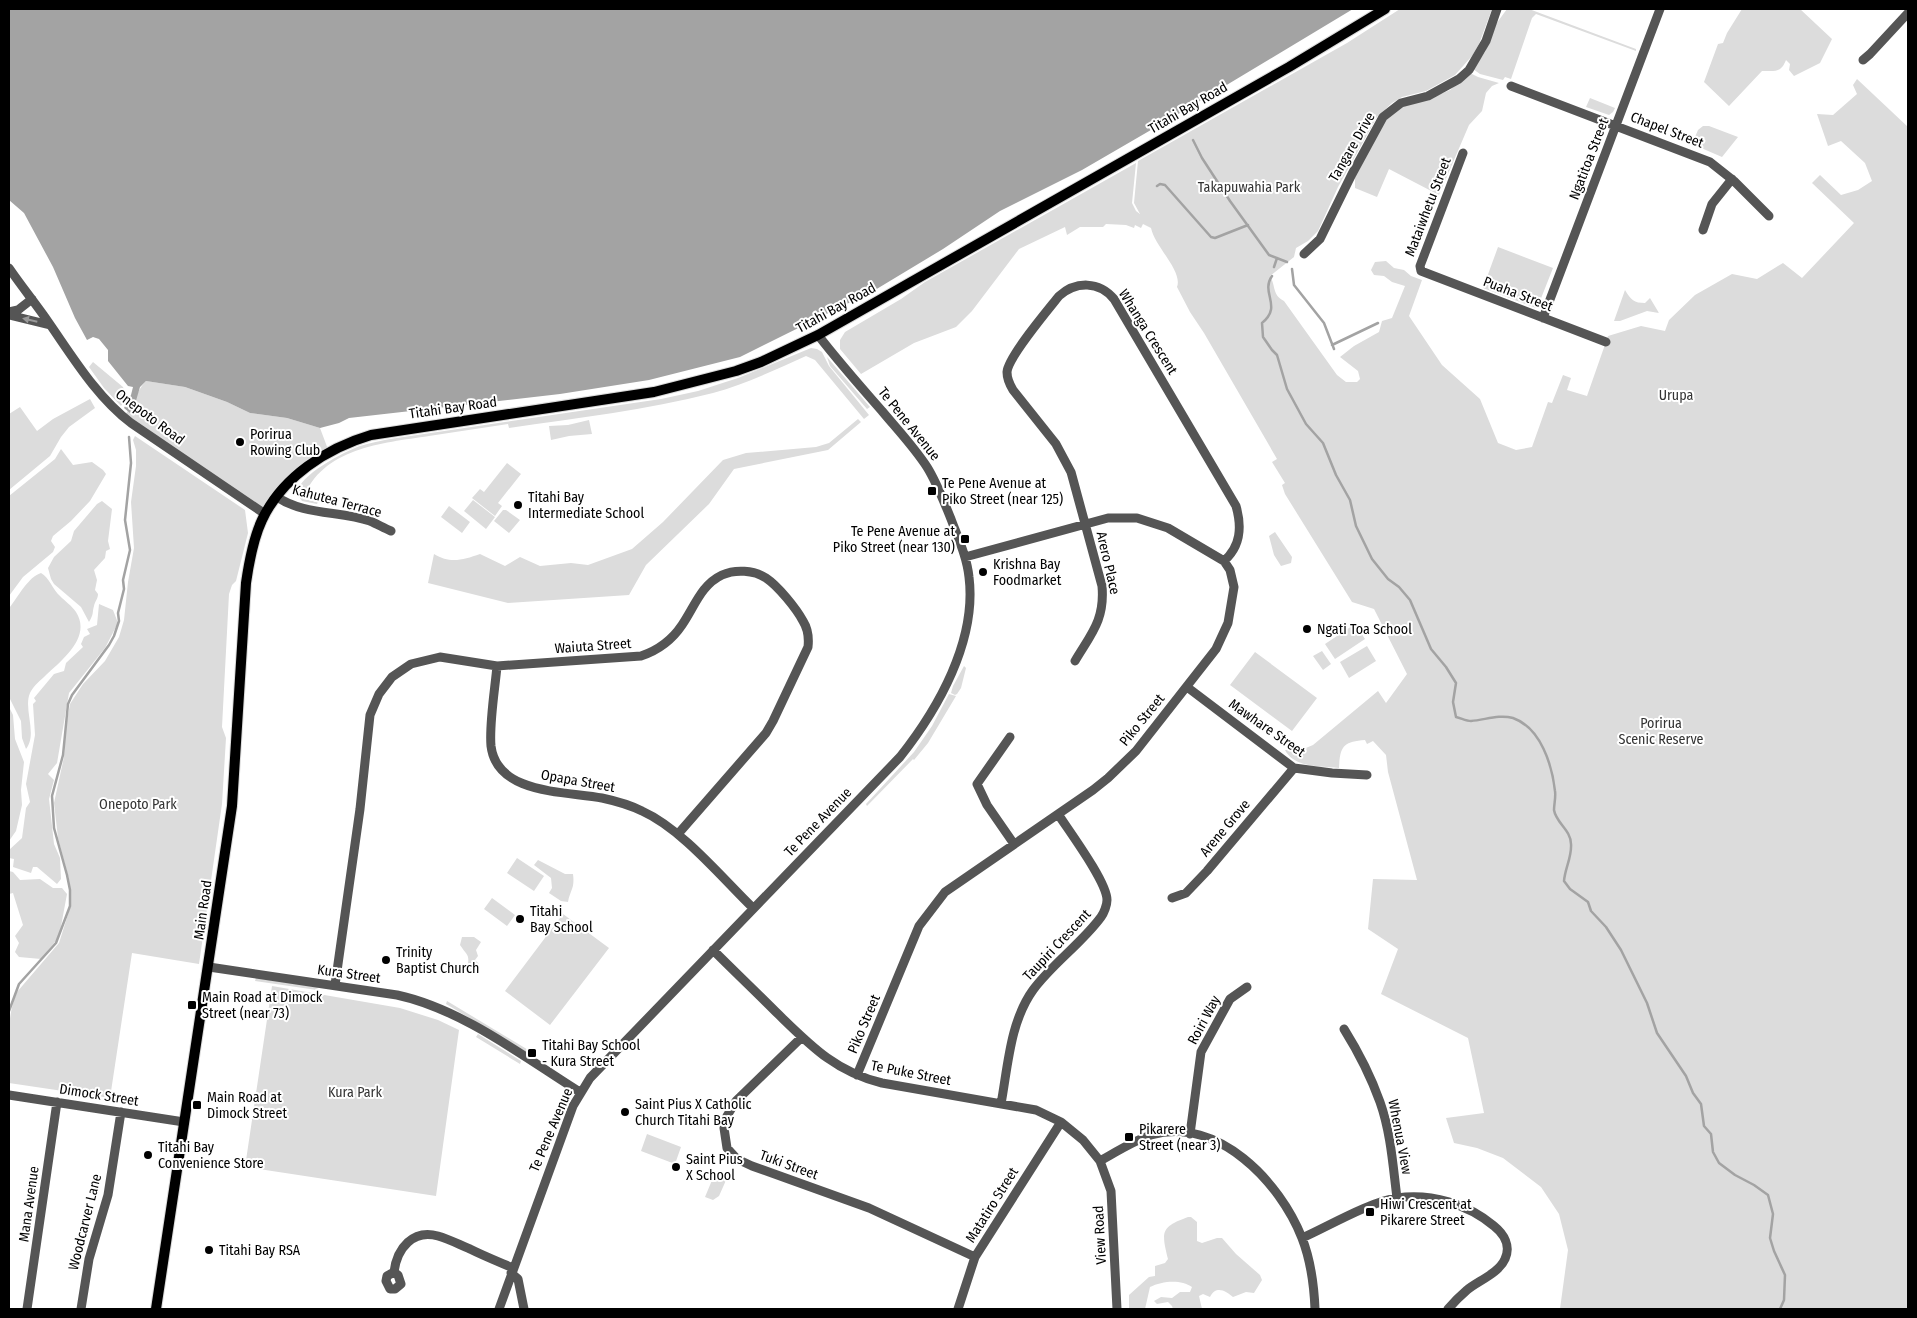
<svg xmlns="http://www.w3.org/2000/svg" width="1917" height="1318" viewBox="0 0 1917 1318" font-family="'Fira Sans Condensed',sans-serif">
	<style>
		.green { fill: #dcdcdc }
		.water { fill: #a3a3a3 }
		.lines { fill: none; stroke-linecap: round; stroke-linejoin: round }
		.stream { stroke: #a3a3a3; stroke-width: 2.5 }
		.major-casing { stroke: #dbdbdb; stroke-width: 12 }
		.minor { stroke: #555; stroke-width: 9 }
		.major { stroke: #000; stroke-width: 10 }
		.oneway { fill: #999 }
		.poi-dot { fill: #000; stroke: #fff; stroke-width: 2 }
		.labels { text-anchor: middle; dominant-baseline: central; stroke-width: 4; stroke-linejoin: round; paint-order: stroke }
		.street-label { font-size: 14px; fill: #000; stroke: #fff }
		.park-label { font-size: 14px; fill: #333; stroke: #fff }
		.poi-label { font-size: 14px; fill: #000; stroke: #fff; text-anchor: start }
	</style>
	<rect width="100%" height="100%" fill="#fff"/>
	<!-- green -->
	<path class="green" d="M1400,9H1492L1479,44L1472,56L1455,75L1426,91L1402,97L1392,103L1377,117L1338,187L1318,231L1308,241L1296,248L1294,257L1270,276C1276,286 1272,295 1284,301L1337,375L1346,382H1357L1360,379L1358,371L1340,357L1354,346L1379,332L1382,321L1392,318L1405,286L1392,282L1384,276L1374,275L1371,270L1375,262L1386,261L1394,268L1404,270L1411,276L1422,280L1409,316L1442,365L1480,399L1498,443L1516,450L1532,447L1548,402L1552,403L1563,375L1571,378L1567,390L1587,396L1608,336L1641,326L1665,331L1669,320L1695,295L1732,274L1757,279L1783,263L1802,278L1854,223L1812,183L1820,175L1841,195L1858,190L1872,181L1865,163L1841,141L1828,146L1817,114L1833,115L1857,94L1853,85L1857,79L1908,127V1309H1560L1568,1250L1559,1214L1541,1187L1503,1158L1477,1148L1454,1143L1446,1118L1484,1113L1468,1038L1381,994L1398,949L1368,929L1373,879L1417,880L1388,772L1386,755L1373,741L1367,744L1365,740C1344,742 1340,745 1339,768C1321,766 1294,768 1285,750H1301L1313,745L1378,691L1386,703L1407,674L1374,609L1352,602L1285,494L1282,485L1285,483L1272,462L1277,459L1204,333L1190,312L1177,287C1183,271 1155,247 1151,228L1143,224L1141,228L1135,225L1134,228L1126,225L1106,224L1103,227H1080L1067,235L1065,227L1019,249L972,311L956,327L914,343L861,374L840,349V340L845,332L901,299L925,282L1136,163L1132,203L1136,211L1140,214L1134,203L1138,161L1347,43Z
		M1507,9H1529L1636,49V51L1536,14L1532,18L1511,79L1505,77L1503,80L1480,74L1473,69L1485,52L1496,24Z
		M1742,9H1800L1832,39L1820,63L1794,76L1789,70L1790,64L1786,60C1781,73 1775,71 1762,71L1729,106L1704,82L1718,44L1723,43L1727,33Z
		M1470,73L1478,77L1499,83L1492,86L1486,93L1482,111L1469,125L1439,195L1389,169L1377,197L1355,188V176L1382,125L1389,117L1399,108L1436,96L1450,90Z
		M1590,98L1615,108L1613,112L1609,115L1586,107Z
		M1703,126H1709L1738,137L1722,157L1692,144L1698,130Z
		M1498,247L1553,268L1538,306L1536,308L1483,288Z
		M1625,290C1631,300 1634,303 1645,303L1650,298L1659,313L1647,311L1620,321H1614Z
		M811,348L817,349L822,352L829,366L869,415L864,419L815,360L806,356C775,370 745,384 713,393C646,410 577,418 509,428L508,424C482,428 455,432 429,436C382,443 322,448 303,499L318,502L317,504L302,501L297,494C298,475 344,452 360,446C369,443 380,441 390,439L661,399L698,391L738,378Z
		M827,357L870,407L867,409L830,366Z
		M93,362L123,387C126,394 126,399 121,406L104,388L89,367Z
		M146,381L185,387L227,402L250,413L287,418L320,428L329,452L308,467L265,514L123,417C133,407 136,391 146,381Z
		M90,399L95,408L69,427L61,437L50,456L9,490V414L20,407L37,431L53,419Z
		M858,419L861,422L828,450L734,469L709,504L646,565L629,595L508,603L428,583L434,554C450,564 463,560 480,554L505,566L520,557L540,566L571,563L588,565L632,549L663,522L723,460L746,453L816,447L829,443Z
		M589,420L592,434L569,436L551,440L549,426L568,425Z
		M135,436L245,510L248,533L236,581L232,585L229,594L222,727L226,738L222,804L199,964L132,953L110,1098L9,1083C9,1053 5,1020 17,992L59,943L71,905L69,879L58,838L54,803L64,757L66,726L70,704L83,684L105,661L119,637L124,620L128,582L134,548L131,502L136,466V450L133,440Z
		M61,449L73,465L92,462L103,470L106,474L90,501L71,521L53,536L51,541L55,547L53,552L23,577L9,596V496L55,459Z
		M507,463L521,474L498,503L502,506L495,516L472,498L480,489L484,492Z
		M473,500L495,517L486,529L464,511Z
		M102,501L112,509L108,541L110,549L106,551L105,558L94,570L97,580L95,590L98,594C98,599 95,601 94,606C92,613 94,614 89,622L81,607L54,584L51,579L48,568L54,557L71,541L74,531L97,504Z
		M449,506L470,522L462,533L441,517Z
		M503,510H506L520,520L509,533L494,521Z
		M1275,532L1292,557L1291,563L1281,566L1274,555L1269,536Z
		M41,573C49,577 53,590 60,596C65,601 72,606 76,612C92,637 62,660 46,675C41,680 33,686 30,693C23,709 38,734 26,749L22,738L21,721L10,699L9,612L10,607C18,597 28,577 41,573Z
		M99,604L113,610L118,623L105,648L69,693L57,763L48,774L54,780L49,799L54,844L60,858L61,879L57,884L37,867H33L31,873L13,867L14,859L9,858V850L22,838L26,808L30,802L26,784L35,735L33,704L36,701L34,698L54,674L64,671L66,663L83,647L81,644L84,637L90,634L87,629L97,625Z
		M1355,624L1365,639L1335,659L1325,644Z
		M1367,646L1376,661L1349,678L1340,662Z
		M1322,651L1331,664L1323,670L1313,656Z
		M1255,652L1317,698L1292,731L1230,685Z
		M964,666L966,668L961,688L957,694L955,695L951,693L953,686Z
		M949,694L956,696L928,743L914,760L913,759L867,806L866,804L914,752L932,726Z
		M9,707L13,715L15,739L24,762L21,790L22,805L16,831L9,841Z
		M517,858L544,876L534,891L507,873Z
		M538,860L565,874H573C575,889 570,890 568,902L561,901L549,893L552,888L551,878L534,865Z
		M9,871L13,872L20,880L40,879L53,888H62L67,894L59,937L41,959L19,957L15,952L19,943L15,936L23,925L13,893L9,894Z
		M492,898L515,915L507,926L484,909Z
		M563,914L609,948L550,1025L505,991Z
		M462,937H474L481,942L476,950L478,956L475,960L479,964L478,970L473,973L467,969C470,954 468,957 460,945Z
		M256,978L318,987L317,990L255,981Z
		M272,986L400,1008L438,1020L459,1030L436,1196L245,1167Z
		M447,1001L530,1051L528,1053L446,1004Z
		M478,1034L521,1061L520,1064L476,1037Z
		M647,1134L681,1147L675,1164L641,1151Z
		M715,1173L727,1178L719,1196L713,1200L705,1197Z
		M1188,1217H1191L1197,1222V1241L1202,1243L1217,1238H1222L1236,1254L1260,1275L1262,1280L1254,1293L1246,1292L1233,1297C1226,1291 1216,1285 1210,1297L1203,1294L1199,1296L1202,1309H1173L1172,1306L1168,1302L1157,1304L1154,1301L1161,1297L1172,1298L1180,1292H1190L1192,1287C1181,1279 1162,1281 1150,1287L1145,1309H1129V1295L1149,1277L1155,1276V1266L1165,1263L1168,1259C1161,1231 1161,1227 1188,1217Z"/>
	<!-- water -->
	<path class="water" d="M9,9H1353L1175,116L1082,170L1000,211L943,249L875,290L740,357L649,380L560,394L349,418L339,423L320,428L287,418L250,413L227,402L185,387L146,381L140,387L133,411L130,413L124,408L131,395L133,387L128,386L108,361V350L99,339L93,337L87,340L75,318L53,267L24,213L9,200Z"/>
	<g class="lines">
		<!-- stream -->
		<path class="stream" d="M1193,140L1202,158L1230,201L1269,255L1287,262
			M1157,186L1160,184L1165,185L1211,237L1215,238L1248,225
			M1274,267L1277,258
			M1292,269L1294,285L1324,323L1334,349
			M1272,276C1260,293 1283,306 1262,323L1263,337L1272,350L1277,355L1287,389L1306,424L1323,443L1336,475L1350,500L1356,526L1372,559L1388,579L1399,587L1410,600L1431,649L1446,667L1456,683L1453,702L1456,717C1461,718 1466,721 1471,721C1485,720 1499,714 1513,718C1541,728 1552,765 1555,791C1556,797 1554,804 1554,810C1556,823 1571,830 1571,844C1572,857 1565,868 1564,881L1570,889L1588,902L1591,911L1606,927L1621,950L1647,1003L1657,1033L1686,1076L1693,1093L1701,1104L1704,1126L1711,1134L1713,1152L1719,1163L1735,1175L1754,1185L1768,1195L1773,1214L1770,1238L1774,1251L1785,1275L1784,1300L1780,1309
			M1332,345L1378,323
			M9,1011L19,984L56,943L70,906V890L67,875L54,828L52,796L63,755L68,704L72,695L109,645L114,636L119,621L118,613L124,589L123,580L130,550L125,520L131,463L129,437"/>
		<!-- major casing -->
		<g class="major-casing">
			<path id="major" d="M156,1309L232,806L246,583C249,562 253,539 262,520C282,477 327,448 371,435L654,392L736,371L761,362L818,335L1289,67L1385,9"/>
		</g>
		<!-- minor -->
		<path class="minor" d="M1863,60L1870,54L1908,13
			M1511,86L1710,162L1734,181L1769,216
			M1463,153L1420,266L1421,271L1606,342
			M1703,230L1712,204L1732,179
			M1304,254L1320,239L1352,174L1383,117L1401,103L1428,96L1459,79L1469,70L1486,41L1497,9
			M9,268C22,287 36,304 49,323C74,359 97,397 131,423L265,514
			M9,312L18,310L32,299
			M9,315L50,325
			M1543,318L1660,9
			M277,497C303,515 340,511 370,521C377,524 384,528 391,531
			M1075,661C1091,634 1105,620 1102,586L1071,472L1056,444L1013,390C1010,385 1007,379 1007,372C1008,357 1048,310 1059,296C1076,281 1099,281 1114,299L1236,506C1242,527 1241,546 1224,561
			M497,666C495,689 489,724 491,746C497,795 566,791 602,798C616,801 630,805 642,811C682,829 722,878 753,908
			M1187,687L1294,768L1332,773L1367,775
			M1010,737L977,784L987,805L1014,844
			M1172,898L1186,893L1207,871L1294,768
			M713,950C734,971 755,991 776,1012C809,1044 835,1072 882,1083L1036,1110L1061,1122L1083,1140L1100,1161L1111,1191L1117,1309
			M209,967L397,995C462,1009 524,1057 580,1092
			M335,985L360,809L370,715L379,694L392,677L411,664L440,657L497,666L641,656C659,650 672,640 682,625C695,606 701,585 722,575C735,569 754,570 766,578C778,586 796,608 803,621C808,629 809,638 808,647L773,721L766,733L678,834
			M1344,1029C1359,1053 1371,1077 1380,1102C1391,1133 1393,1167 1397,1198
			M802,1037L736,1101L727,1116L724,1128L727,1148L737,1159L752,1166L869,1208L975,1257
			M857,1075L919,926L945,892L1093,790L1108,778L1136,751L1216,649L1228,623L1234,587L1230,570L1224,561L1168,528L1137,518H1108L965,557
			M9,1095L184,1122
			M1001,1104C1008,1066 1010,1022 1033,990C1052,964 1082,943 1101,917C1104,913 1107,905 1107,900C1107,882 1069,831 1058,814
			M1190,1134L1201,1052L1230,999L1247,987
			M1100,1161C1116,1152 1133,1141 1151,1135C1218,1116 1280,1182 1302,1238C1311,1261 1314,1285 1315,1309
			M1302,1238C1329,1226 1369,1202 1397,1198C1431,1193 1468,1204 1494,1226C1504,1234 1511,1246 1505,1259C1499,1273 1478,1281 1467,1290C1460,1296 1454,1302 1448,1309
			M394,1272L387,1276L386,1281L390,1289H395L401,1284L398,1275L394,1272C397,1248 413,1229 438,1236C449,1239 460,1245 470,1249C484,1256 499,1262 513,1268
			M511,1273L518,1279L524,1309
			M27,1309L57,1102
			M81,1309L89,1259L108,1195L121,1112
			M499,1309L573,1106L590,1078L900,757C938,709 977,641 969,577C967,557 958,538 951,519C944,502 937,483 927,467C914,447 897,429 882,411C860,386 838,361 818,335
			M958,1309L975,1257L1061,1122"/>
		<!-- major -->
		<use href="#major" class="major"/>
	</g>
	<!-- one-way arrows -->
	<defs><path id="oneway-solid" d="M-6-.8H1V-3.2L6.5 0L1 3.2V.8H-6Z" transform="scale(1.25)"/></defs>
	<use class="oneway" href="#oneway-solid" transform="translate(30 320) rotate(-167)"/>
	<!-- markers -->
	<g class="poi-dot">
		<circle cx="240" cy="442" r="5"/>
		<rect x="927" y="486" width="10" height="10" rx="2.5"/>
		<circle cx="518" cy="505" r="5"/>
		<rect x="960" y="534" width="10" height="10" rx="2.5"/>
		<circle cx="983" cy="572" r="5"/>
		<circle cx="1307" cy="629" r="5"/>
		<circle cx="520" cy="919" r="5"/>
		<circle cx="386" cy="960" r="5"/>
		<rect x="187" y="1000" width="10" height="10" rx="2.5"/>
		<rect x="527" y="1048" width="10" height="10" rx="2.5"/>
		<rect x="192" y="1100" width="10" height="10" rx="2.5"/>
		<circle cx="625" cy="1112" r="5"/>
		<rect x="1124" y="1132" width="10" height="10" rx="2.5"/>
		<circle cx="148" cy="1155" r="5"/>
		<circle cx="676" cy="1167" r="5"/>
		<rect x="1365" y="1207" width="10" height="10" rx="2.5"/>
		<circle cx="209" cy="1250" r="5"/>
	</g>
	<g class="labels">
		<!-- street labels -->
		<g class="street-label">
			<text transform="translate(1188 108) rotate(-30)">Titahi Bay Road</text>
			<text transform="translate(1667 130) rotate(21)">Chapel Street</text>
			<text transform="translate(1352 147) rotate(-60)">Tangare Drive</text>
			<text transform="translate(1589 159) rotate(-69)">Ngatitoa Street</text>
			<text transform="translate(1428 207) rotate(-69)">Mataiwhetu Street</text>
			<text transform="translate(1518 294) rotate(21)">Puaha Street</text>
			<text transform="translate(836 308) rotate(-29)">Titahi Bay Road</text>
			<text transform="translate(1148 332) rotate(58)">Whanga Crescent</text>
			<text transform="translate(453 408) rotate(-8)">Titahi Bay Road</text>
			<text transform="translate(150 417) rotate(37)">Onepoto Road</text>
			<text transform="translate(909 424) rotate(51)">Te Pene Avenue</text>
			<text transform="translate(337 501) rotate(15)">Kahutea Terrace</text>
			<text transform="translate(1108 563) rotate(77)">Arero Place</text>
			<text transform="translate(593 646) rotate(-4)">Waiuta Street</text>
			<text transform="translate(1142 720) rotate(-51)">Piko Street</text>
			<text transform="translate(1267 728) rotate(35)">Mawhare Street</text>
			<text transform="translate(578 781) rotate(10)">Opapa Street</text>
			<text transform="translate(818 822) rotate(-46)">Te Pene Avenue</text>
			<text transform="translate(1225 828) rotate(-50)">Arene Grove</text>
			<text transform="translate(203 910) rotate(-82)">Main Road</text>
			<text transform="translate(1057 945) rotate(-47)">Taupiri Crescent</text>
			<text transform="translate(349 974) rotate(8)">Kura Street</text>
			<text transform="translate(1204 1020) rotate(-62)">Roiri Way</text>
			<text transform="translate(864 1024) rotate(-67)">Piko Street</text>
			<text transform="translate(911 1073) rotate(11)">Te Puke Street</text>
			<text transform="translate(99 1095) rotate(9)">Dimock Street</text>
			<text transform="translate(551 1130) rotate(-67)">Te Pene Avenue</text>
			<text transform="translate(1400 1137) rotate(79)">Whenua View</text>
			<text transform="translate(789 1165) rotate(20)">Tuki Street</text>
			<text transform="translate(29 1204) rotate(-82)">Mana Avenue</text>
			<text transform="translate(992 1205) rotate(-58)">Matatiro Street</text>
			<text transform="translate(85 1222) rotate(-76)">Woodcarver Lane</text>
			<text transform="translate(1100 1235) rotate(-93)">View Road</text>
		</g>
		<!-- park labels -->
		<g class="park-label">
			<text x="1249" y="187">Takapuwahia Park</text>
			<text x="1676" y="395">Urupa</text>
			<text x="1661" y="723">Porirua<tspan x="1661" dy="16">Scenic Reserve</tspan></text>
			<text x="138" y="804">Onepoto Park</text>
			<text x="355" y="1092">Kura Park</text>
		</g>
		<!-- poi labels -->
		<g class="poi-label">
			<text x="250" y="434">Porirua<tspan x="250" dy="16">Rowing Club</tspan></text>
			<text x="942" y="483">Te Pene Avenue at<tspan x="942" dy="16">Piko Street (near 125)</tspan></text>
			<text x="528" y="497">Titahi Bay<tspan x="528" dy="16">Intermediate School</tspan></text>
			<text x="955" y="531" text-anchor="end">Te Pene Avenue at<tspan x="955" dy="16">Piko Street (near 130)</tspan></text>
			<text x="993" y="564">Krishna Bay<tspan x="993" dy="16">Foodmarket</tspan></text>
			<text x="1317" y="629">Ngati Toa School</text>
			<text x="530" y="911">Titahi<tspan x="530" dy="16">Bay School</tspan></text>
			<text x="396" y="952">Trinity<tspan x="396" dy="16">Baptist Church</tspan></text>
			<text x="202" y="997">Main Road at Dimock<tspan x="202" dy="16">Street (near 73)</tspan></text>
			<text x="542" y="1045">Titahi Bay School<tspan x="542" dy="16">- Kura Street</tspan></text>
			<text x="207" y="1097">Main Road at<tspan x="207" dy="16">Dimock Street</tspan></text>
			<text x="635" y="1104">Saint Pius X Catholic<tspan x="635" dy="16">Church Titahi Bay</tspan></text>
			<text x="1139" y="1129">Pikarere<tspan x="1139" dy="16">Street (near 3)</tspan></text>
			<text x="158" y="1147">Titahi Bay<tspan x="158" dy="16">Convenience Store</tspan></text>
			<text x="686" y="1159">Saint Pius<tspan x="686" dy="16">X School</tspan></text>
			<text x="1380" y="1204">Hiwi Crescent at<tspan x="1380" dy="16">Pikarere Street</tspan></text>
			<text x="219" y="1250">Titahi Bay RSA</text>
		</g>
	</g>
	<!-- border -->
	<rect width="1917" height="1318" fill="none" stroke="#000000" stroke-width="20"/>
</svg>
